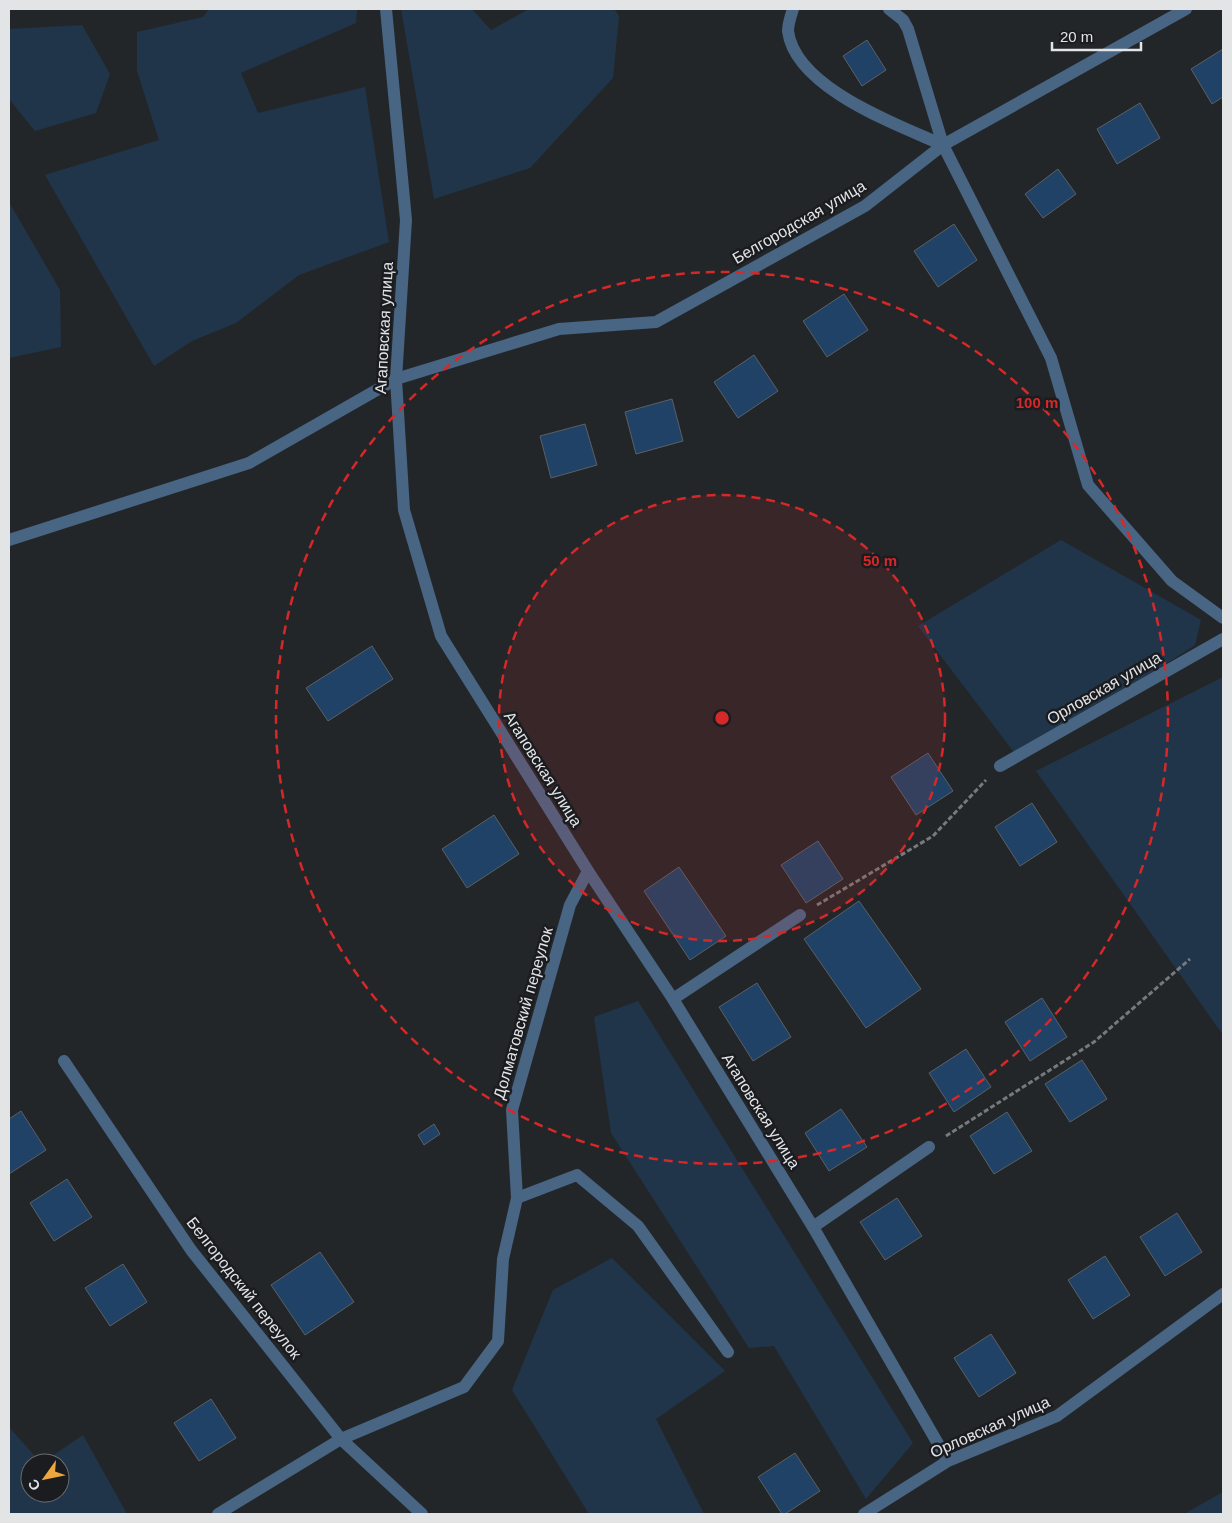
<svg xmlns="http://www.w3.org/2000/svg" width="1232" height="1523" viewBox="0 0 1232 1523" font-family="Helvetica,sans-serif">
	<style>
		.green { fill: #20354a }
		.building { fill: #1f4266; stroke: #5c6064 }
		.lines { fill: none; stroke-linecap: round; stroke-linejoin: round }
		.path { stroke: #777a7c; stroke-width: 3; stroke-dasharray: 5 2.5; stroke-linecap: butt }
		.lane { stroke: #486584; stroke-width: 12 }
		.street { stroke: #486584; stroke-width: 12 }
		.ring { fill: none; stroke: #d62828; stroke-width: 2.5; stroke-dasharray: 9 6 }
		.labels { text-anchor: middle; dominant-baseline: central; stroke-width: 5; stroke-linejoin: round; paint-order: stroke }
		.street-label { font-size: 16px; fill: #e2e4e6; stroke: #1a1c20 }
		.centre { fill: #d62828; stroke: #1a1c20; stroke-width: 2.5 }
		.ring-label { font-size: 15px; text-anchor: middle; font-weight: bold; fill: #d62828; stroke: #1a1c20; stroke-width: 5; stroke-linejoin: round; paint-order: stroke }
	</style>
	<rect width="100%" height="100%" fill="#232629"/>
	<!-- green -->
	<path class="green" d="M209,9H357L356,23L241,73L258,113L365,87L389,242L299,275L236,323L192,341L154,366L45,175L159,140L137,71V32L203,17Z
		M401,9H472L491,30L529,9H614L619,16L613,78L530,168L434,199Z
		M82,25L110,74L96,113L35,131L9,99V29Z
		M9,202L60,290L61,347L9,358Z
		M1061,540L1201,620L1195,645L1126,690L1016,755L918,626Z
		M1223,677V1035L1036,771Z
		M638,1001L913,1443L866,1499L774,1346L749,1348L611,1133L594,1017Z
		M612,1258L725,1371L656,1419L704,1514H589L512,1390L553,1290Z
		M9,1427L41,1463H30V1493H60V1463H42L83,1435L127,1514H9Z
		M1223,1492V1514H1184Z"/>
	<!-- building -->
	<path class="building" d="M867,40L886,70L862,86L843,56Z
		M1223,49V97L1212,104L1191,69Z
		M1140,103L1160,138L1117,164L1097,129Z
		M1058,169L1076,194L1043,218L1025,194Z
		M954,224L977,260L938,287L914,251Z
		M844,294L868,330L827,357L803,321Z
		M754,355L778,391L738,418L714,382Z
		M672,399L683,441L636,454L625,412Z
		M585,424L597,465L551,478L540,436Z
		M372,646L393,679L328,721L306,688Z
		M928,753L953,791L916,815L891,777Z
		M1032,803L1057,842L1020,866L995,827Z
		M494,815L519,854L467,888L442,849Z
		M818,841L843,879L806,903L781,865Z
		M679,867L726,936L690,960L644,891Z
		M859,901L921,989L866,1028L804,939Z
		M757,983L791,1037L753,1061L719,1007Z
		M1042,998L1067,1037L1030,1061L1005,1022Z
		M966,1049L991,1087L954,1112L929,1073Z
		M1082,1060L1107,1099L1070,1122L1045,1084Z
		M841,1109L867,1147L829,1171L805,1133Z
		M21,1111L46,1150L9,1174V1119Z
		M1007,1112L1032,1151L994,1174L970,1136Z
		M434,1124L440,1134L424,1145L418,1135Z
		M67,1179L92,1217L54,1241L30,1203Z
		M897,1198L922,1236L885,1260L860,1222Z
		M1177,1213L1202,1252L1165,1276L1140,1237Z
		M320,1252L354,1302L305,1335L271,1285Z
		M1105,1256L1130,1295L1093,1319L1068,1280Z
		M123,1264L147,1302L110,1326L85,1288Z
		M991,1334L1016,1373L979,1397L954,1358Z
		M211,1399L236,1438L199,1461L174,1423Z
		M795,1453L820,1491L785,1514H782L758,1477Z"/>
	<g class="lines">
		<!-- path -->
		<path class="path" d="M817,905L933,836L986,780
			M946,1136L1094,1042L1190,959"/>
		<!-- lane -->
		<path class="lane" d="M793,9C791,15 788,25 788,31C795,88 898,125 943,145
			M889,9L903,20L908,29L943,145
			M9,540L249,463L396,379
			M673,999L800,915
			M517,1198L577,1175L638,1226L728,1352
			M813,1227L929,1147"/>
		<!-- street -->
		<path class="street" d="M386,9L406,220L396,379L404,510L441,636L588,871L673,999L813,1227L948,1461
			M943,145L1051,358L1088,485L1172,581L1223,618
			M396,379L559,329L656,322L865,206L943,145L1186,9
			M1000,766L1223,639
			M64,1061L191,1250L341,1439L422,1514
			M218,1514L341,1439L464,1387L498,1341L503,1259L517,1198L512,1110L570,905L588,871
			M864,1514L948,1461L1057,1416L1223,1294"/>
	</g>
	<!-- distance rings -->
	<circle cx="722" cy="718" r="223" fill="#d62828" fill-opacity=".12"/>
	<g class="ring">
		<circle cx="722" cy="718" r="223"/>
		<circle cx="722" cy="718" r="446"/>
	</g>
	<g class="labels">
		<!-- street labels -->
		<g class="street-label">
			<text transform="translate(799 222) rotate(-30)">Белгородская улица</text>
			<text transform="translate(384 328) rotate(-87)">Агаповская улица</text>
			<text transform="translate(1104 688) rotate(-30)">Орловская улица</text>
			<text transform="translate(543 769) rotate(58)">Агаповская улица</text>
			<text transform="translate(523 1013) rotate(-74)">Долматовский переулок</text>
			<text transform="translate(761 1111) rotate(58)">Агаповская улица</text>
			<text transform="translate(244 1288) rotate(52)">Белгородский переулок</text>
			<text transform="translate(990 1427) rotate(-24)">Орловская улица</text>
		</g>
	</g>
	<circle cx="722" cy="718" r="8" class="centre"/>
	<g class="ring-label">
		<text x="1037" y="408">100 m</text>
		<text x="880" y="566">50 m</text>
	</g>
	<!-- border -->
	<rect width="1232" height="1523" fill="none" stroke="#e2e4e6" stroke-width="20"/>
	<!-- north arrow -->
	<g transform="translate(45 1478) rotate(237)"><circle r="24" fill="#1a1c20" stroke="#6a6c6f"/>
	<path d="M0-4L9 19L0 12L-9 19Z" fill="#f0a63f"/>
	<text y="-8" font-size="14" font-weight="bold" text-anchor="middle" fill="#e2e4e6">С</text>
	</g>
	<!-- scale -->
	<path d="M1052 42v8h89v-8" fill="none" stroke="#e2e4e6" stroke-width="2.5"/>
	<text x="1060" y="42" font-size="15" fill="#e2e4e6" stroke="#1a1c20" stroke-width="4" paint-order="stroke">20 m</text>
</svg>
